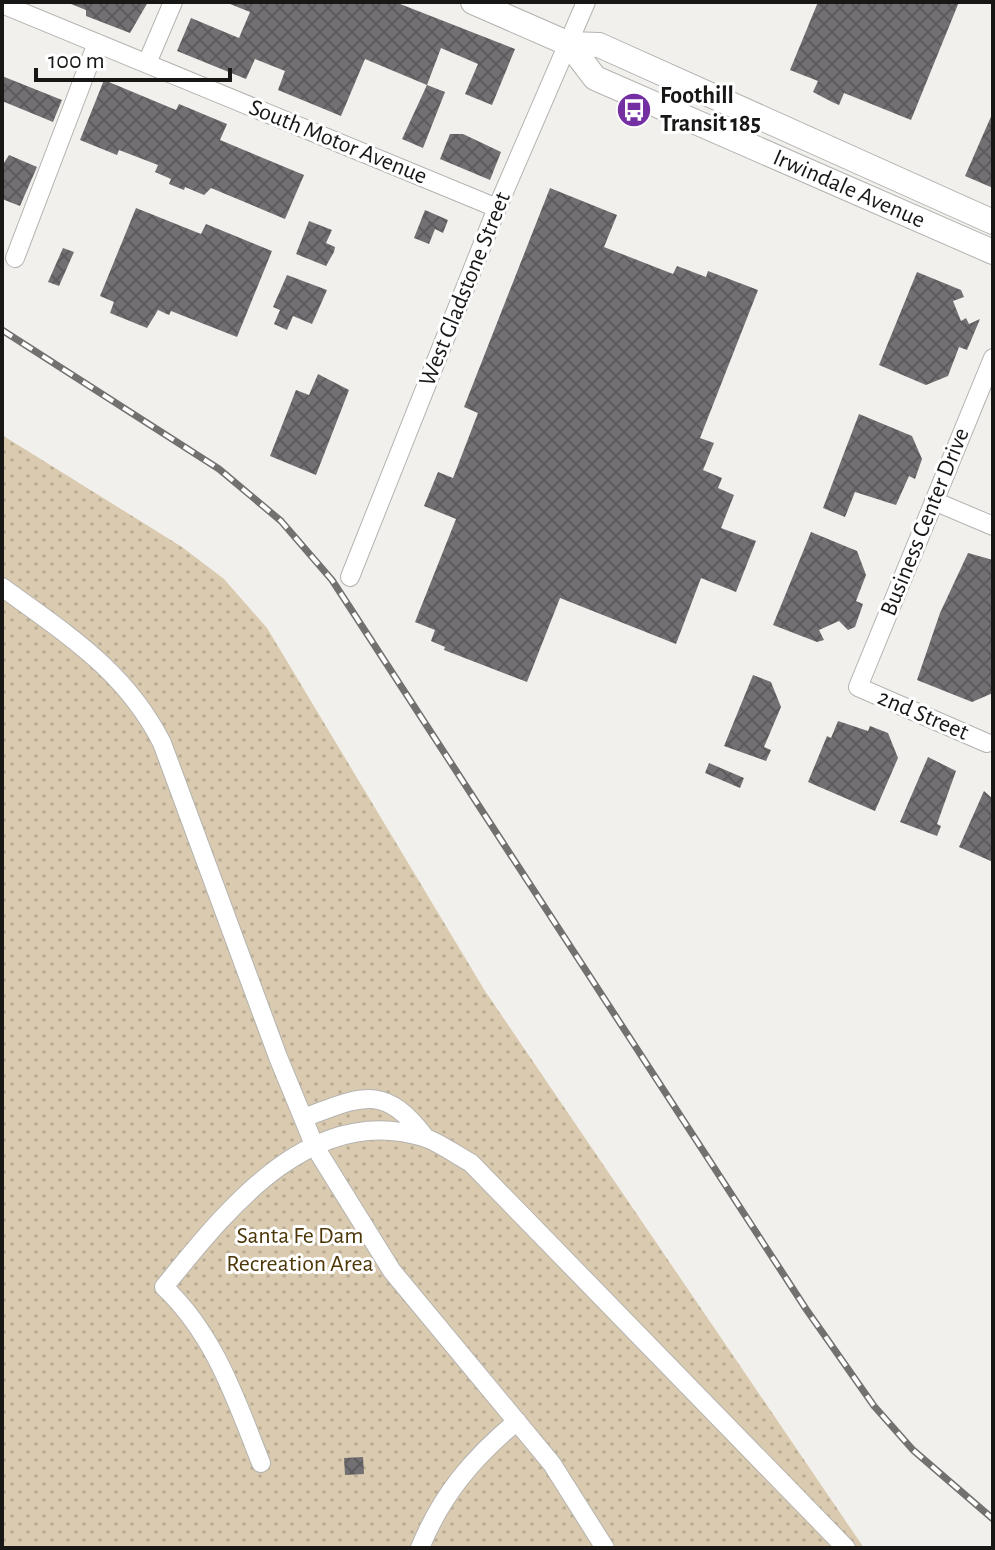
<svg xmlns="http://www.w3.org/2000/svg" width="995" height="1550" viewBox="0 0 995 1550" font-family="'Alegreya Sans',sans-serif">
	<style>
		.park { fill: url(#park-dots) }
		.building { fill: url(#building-cross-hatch) }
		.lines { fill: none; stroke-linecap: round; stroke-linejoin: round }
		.minor-casing { stroke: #b4b3b0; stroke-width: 20 }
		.major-casing { stroke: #b4b3b0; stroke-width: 26 }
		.minor { stroke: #fff; stroke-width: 18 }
		.major { stroke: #fff; stroke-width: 24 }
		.rail-casing { stroke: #72716f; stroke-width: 7 }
		.rail { stroke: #fff; stroke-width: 4; stroke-dasharray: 12; stroke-linecap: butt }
		.labels { text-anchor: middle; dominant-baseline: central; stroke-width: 6; stroke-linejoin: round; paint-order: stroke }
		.poi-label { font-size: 24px; font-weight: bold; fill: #181716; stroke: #fff; text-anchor: start }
		.street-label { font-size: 24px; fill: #181716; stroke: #fff }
		.park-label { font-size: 24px; fill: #4d3708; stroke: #fff }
	</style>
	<defs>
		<pattern id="park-dots" width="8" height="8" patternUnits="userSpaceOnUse" patternTransform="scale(2)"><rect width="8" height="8" fill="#dacaaf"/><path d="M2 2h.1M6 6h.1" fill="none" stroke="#baad96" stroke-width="1.8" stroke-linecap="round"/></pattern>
		<pattern id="building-cross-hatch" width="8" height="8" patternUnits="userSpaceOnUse" patternTransform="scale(2)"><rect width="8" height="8" fill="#727072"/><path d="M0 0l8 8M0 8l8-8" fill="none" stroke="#5d5b5d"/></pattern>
	</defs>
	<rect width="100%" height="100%" fill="#f1f0ed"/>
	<!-- park -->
	<path class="park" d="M2,435L182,547L224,579L267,628L485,991L864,1548H2Z"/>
	<!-- building -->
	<path class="building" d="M66,2H148L130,33L86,16V10Z
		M225,2H395L515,49L492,105L465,94L478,64L441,48L427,85L365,59L341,116L278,90L285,71L255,59L246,79L177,51L191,18L239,38L250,12Z
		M818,2H959L911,120L844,93L839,105L832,102L813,92L818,81L790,70Z
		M2,76L62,100L53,122L2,101Z
		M104,80L176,110L179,104L227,124L220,140L304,175L285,219L211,188L204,195L185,187L184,190L169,184L171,179L155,172L158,165L119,150L117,155L80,140Z
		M427,85L445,92L423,148L402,139Z
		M993,112V188L965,176Z
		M450,134H463L501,152L490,180L440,159Z
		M9,155L37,167L20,206L2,199V166Z
		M550,188L617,215L604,247L673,274L677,266L706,277L708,271L758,290L700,438L714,443L703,470L722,478L718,488L734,495L721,528L756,541L736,592L701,578L676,644L560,598L527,682L444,650L445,647L431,641L435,630L415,622L456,519L424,506L438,472L453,478L478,413L464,407Z
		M136,208L201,234L206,224L272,251L237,337L171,311L169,315L158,310L147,328L110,313L114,302L100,296Z
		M425,210L448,220L443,233L435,229L429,244L414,238Z
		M309,221L332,230L326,243L335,247L334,252L326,266L296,254Z
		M63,248L74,252L59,286L48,282Z
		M917,272L961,290L964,297L953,301L961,321L966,318L969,324L980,319L967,350L959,347L948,376L926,385L879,365Z
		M287,275L327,290L312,324L293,316L287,330L274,324L280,310L273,307Z
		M318,374L349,390L316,475L270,456L296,390L309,395Z
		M859,414L912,436L922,459L915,479L909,476L896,505L855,492L845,517L823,508Z
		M811,532L857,551L866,575L856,601L863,604L855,627L848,630L839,621L819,630L824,640L817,642L773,625Z
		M968,553L993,560V693L972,702L917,680L940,613Z
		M753,675L771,682L781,707L764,747L771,750L766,761L724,746Z
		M838,721L868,731L870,726L888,733L898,758L875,811L808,782L827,736L831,738Z
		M928,757L956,771L937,824L941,826L937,836L900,822Z
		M709,763L744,778L740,788L705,773Z
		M984,791L993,799V862L959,847Z
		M363,1457L364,1474L345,1475L344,1458Z"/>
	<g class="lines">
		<!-- minor casing -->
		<g class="minor-casing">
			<path id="minor" d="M2,4L497,208
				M147,63L173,2
				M15,258L97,43
				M934,501L993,526
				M350,577L497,208L586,2
				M2,587C66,634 125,670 162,743L278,1057L315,1147L392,1271L552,1464L605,1548
				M987,743L858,687L993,358
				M303,1118C361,1097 383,1082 425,1137
				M261,1463C236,1400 215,1335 164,1287C226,1211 310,1102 423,1137C439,1142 456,1155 471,1163L846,1548
				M420,1548C442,1494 473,1458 517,1421"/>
		</g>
		<!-- major casing -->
		<g class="major-casing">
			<g id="major">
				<path d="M473,2L569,44L599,45L993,222"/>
				<path id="s1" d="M569,44L595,78L993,252"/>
			</g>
		</g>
		<!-- minor -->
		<use href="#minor" class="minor"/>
		<!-- major -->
		<use href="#major" class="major"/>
		<!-- rail casing -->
		<g class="rail-casing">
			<path id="rail" d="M2,330L219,469L281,521L332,580L806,1309L874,1406L913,1450L993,1519"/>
		</g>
		<!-- rail -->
		<use href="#rail" class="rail"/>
	</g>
	<!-- icons -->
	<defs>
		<g id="bus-disc" transform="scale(1.8)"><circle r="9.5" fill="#742fa3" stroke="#fff"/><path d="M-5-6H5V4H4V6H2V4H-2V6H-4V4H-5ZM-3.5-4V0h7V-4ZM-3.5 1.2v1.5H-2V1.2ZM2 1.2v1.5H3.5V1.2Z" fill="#fff"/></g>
	</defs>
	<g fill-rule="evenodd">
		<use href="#bus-disc" x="634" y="110"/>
	</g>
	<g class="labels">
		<!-- poi labels -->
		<g class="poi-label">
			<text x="660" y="96">Foothill<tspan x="660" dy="28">Transit 185</tspan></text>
		</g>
		<!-- street labels -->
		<g class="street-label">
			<text transform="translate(338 142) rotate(22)">South Motor Avenue</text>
			<text stroke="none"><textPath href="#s1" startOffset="320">Irwindale Avenue</textPath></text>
			<text transform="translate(465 289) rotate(-68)">West Gladstone Street</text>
			<text transform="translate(925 522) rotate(-68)">Business Center Drive</text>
			<text transform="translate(923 715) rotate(23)">2nd Street</text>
		</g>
		<!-- park labels -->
		<g class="park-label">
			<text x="300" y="1236">Santa Fe Dam<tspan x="300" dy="28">Recreation Area</tspan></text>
		</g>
	</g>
	<!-- border -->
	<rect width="995" height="1550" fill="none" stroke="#181716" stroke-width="8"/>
	<!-- scale -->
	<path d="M36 68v12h194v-12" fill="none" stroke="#181716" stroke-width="4"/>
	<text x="48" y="68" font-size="24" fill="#181716" stroke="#ffffff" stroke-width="6" paint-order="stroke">100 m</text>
</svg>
